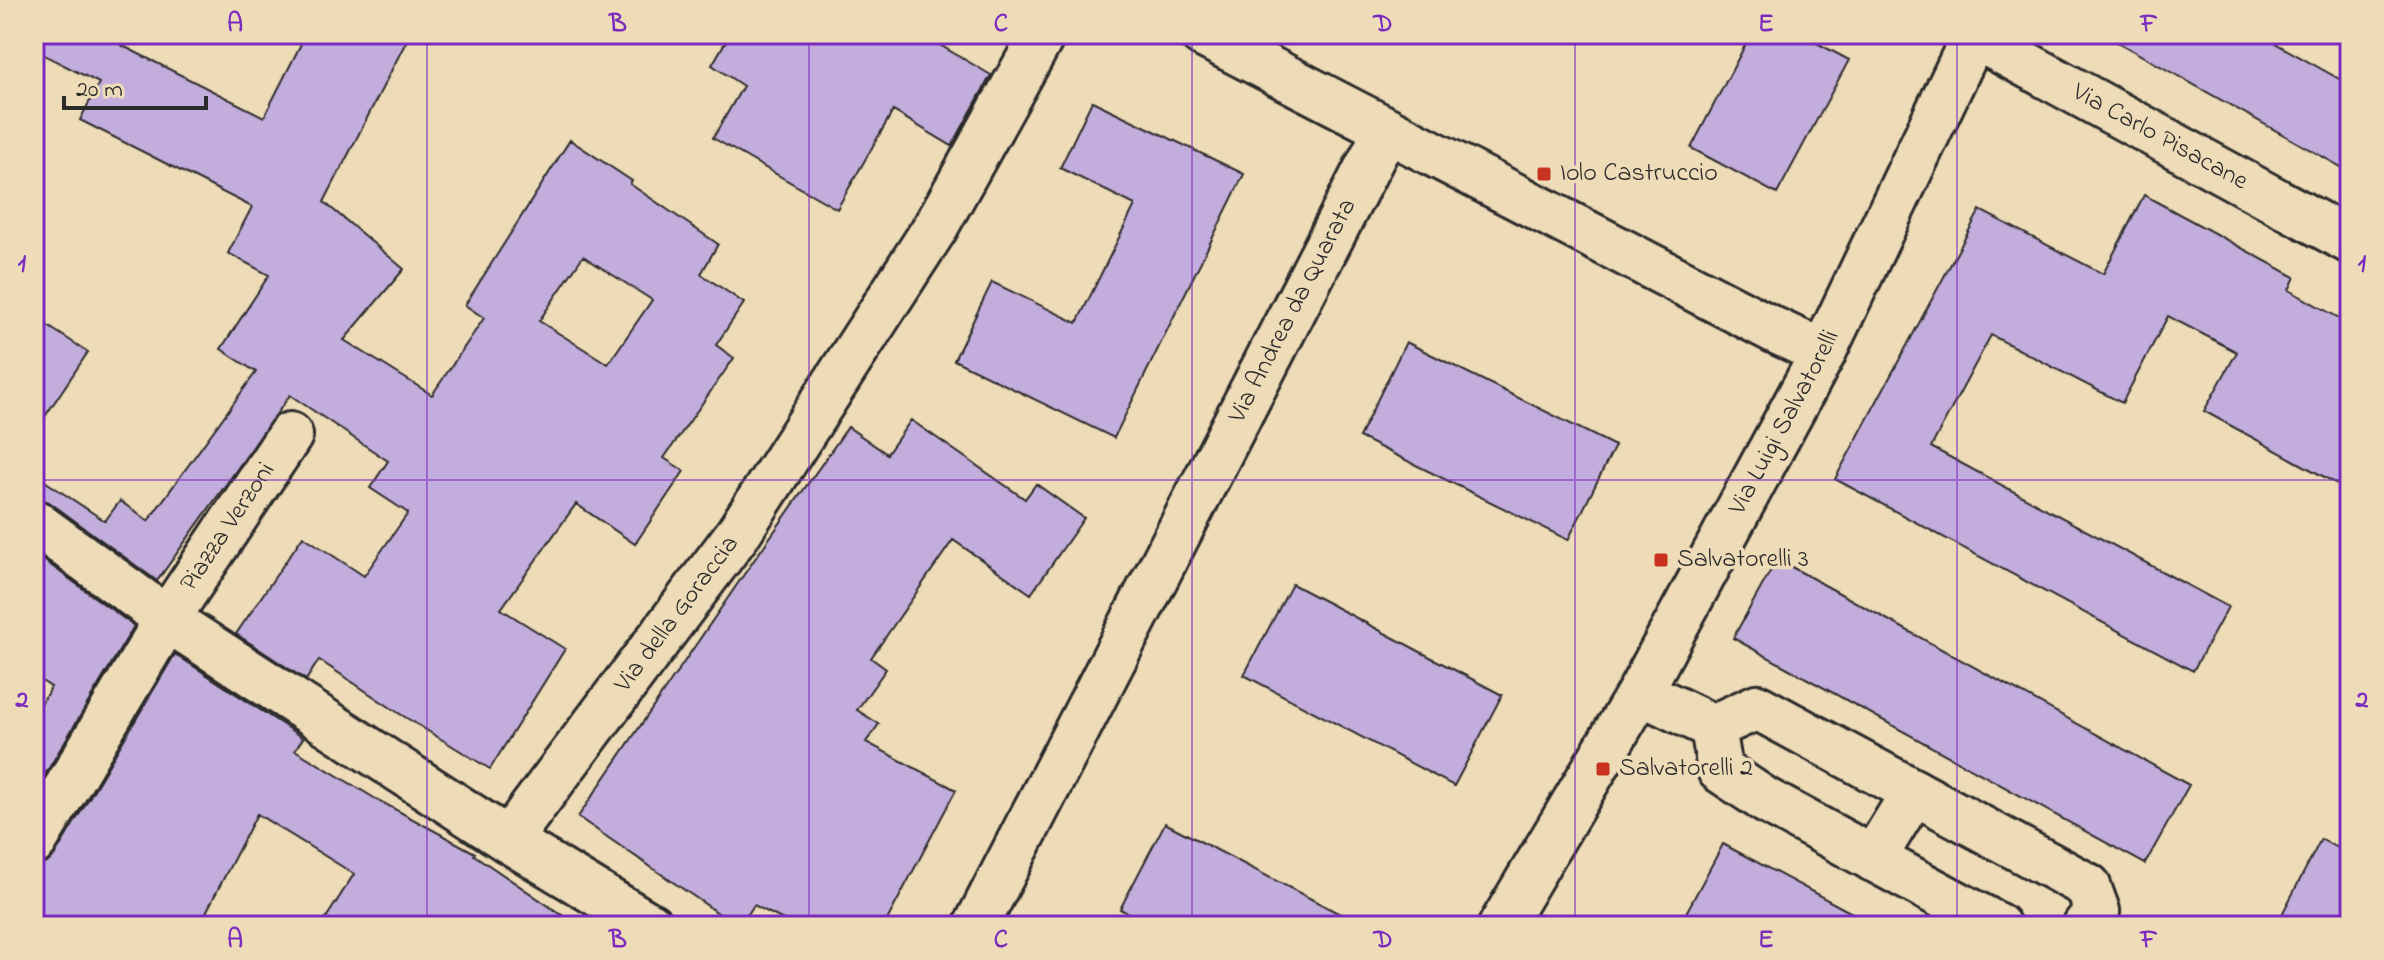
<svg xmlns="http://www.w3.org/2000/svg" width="2384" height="960" viewBox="0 0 2384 960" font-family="'Indie Flower',sans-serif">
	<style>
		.building { fill: #c3addd; stroke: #2b2b2b; stroke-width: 2; fill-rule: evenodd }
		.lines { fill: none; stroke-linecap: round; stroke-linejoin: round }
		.street-casing { stroke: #2b2b2b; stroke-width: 50 }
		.street { stroke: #eedbb8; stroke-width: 44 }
		.grid { fill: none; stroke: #7b2cbf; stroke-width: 2; stroke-opacity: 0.55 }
		.poi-dot { fill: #c8321e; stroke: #eedbb8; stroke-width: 3 }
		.labels { text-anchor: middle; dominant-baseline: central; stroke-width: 7; stroke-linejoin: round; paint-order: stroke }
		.street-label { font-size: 26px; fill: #2b2b2b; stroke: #eedbb8 }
		.poi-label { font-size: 26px; fill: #2b2b2b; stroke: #eedbb8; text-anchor: start }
		.neatline { fill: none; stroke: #7b2cbf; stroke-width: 3 }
		.grid-label { font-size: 26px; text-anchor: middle; font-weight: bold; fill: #7b2cbf }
	</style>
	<rect width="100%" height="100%" fill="#eedbb8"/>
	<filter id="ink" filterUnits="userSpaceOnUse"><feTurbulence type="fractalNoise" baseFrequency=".0125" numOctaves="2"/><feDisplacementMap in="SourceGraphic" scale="16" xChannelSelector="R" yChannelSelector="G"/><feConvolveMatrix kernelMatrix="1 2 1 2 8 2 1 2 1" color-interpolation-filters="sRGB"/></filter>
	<g filter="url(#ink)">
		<!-- building -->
		<path class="building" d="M34,34H127L121,45L264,117L306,34H410L324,202L404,269L344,340L432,395L484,318L465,305L570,140L632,181L630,184L718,244L701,274L744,303L716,345L734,358L664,458L684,471L635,544L576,504L501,609L565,649L490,769L400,714L319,660L306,680L236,634L303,536L364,576L408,513L370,488L388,461L290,395L157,581L49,502L34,497V474L105,521L120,501L148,521L256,372L221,349L269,275L228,253L252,207L80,120L99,83L34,50ZM583,256L652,300L608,364L539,321Z
			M730,34H921L991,75L952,146L893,111L837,209L713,138L743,86L712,65Z
			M1751,34H1800L1849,60L1777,194L1691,148Z
			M2103,34H2259L2350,85V172Z
			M1092,101L1244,174L1114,438L954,360L992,282L1077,323L1135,205L1060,168Z
			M2144,195L2295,277L2289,290L2350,324V491L2204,411L2237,352L2168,316L2122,403L1991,335L1931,447L2228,607L2193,671L1835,479L1980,210L2103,274Z
			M34,317L88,352L34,433Z
			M1406,342L1615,446L1568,540L1359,437Z
			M911,420L1025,499L1036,484L1084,518L1031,594L953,540L871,658L886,669L857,710L879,724L866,742L956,790L884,926H795L754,905L740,926H737L578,817L747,570L848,427L887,454Z
			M34,553L134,626L34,793V715L51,687L34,676Z
			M1777,559L2189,785L2145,864L1733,638Z
			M1292,584L1502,695L1454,786L1244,675Z
			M175,654L303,738L295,750L376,799L475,853L474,855L578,926H321L354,874L257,814L199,926H34V867L47,863L55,855Z
			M1165,823L1363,926H1152L1120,909Z
			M2321,839L2350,855V926H2276Z
			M1723,844L1876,926H1679Z"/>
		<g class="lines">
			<!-- street casing -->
			<g class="street-casing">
				<g id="street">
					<path d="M1202,34L1774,330L1823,353"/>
					<path id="s1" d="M1970,34L2350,241"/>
					<path d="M34,522L167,619L508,840L651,926"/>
					<path d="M1640,692L1713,727L1757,707L2088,886L2097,911L2085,926"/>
					<path d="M1713,727L1720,770L1765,800L1998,926"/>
					<path id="s2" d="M508,840L737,535L935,228L1043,34"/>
					<path id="s3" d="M34,842L167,619L290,435"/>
					<path d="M1873,859L1914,792"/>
					<path id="s4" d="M976,926L1386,131"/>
					<path id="s5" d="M1501,926L1640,692L1823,353L1975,34"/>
				</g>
			</g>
			<!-- street -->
			<use href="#street" class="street"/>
		</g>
	</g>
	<!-- grid -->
	<path class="grid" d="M427,34V926M809,34V926M1192,34V926M1575,34V926M1957,34V926M34,480H2350"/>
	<!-- markers -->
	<g class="poi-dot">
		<rect x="1536" y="166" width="16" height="16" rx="4"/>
		<rect x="1653" y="552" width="16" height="16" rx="4"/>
		<rect x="1595" y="761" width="16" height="16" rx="4"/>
	</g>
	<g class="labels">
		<!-- street labels -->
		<g class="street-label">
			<text stroke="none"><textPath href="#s1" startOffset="216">Via Carlo Pisacane</textPath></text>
			<text stroke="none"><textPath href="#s4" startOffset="692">Via Andrea da Quarata</textPath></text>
			<text stroke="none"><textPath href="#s5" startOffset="578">Via Luigi Salvatorelli</textPath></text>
			<text stroke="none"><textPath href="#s3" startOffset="370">Piazza Verzoni</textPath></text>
			<text stroke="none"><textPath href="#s2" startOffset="282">Via della Goraccia</textPath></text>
		</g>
		<!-- poi labels -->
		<g class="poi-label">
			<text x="1560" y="174">Iolo Castruccio</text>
			<text x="1677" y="560">Salvatorelli 3</text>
			<text x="1619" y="769">Salvatorelli 2</text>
		</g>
	</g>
	<!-- margin -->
	<rect width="2384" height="960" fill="none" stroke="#eedbb8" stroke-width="88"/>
	<!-- scale -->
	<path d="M64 96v12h142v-12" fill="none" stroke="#2b2b2b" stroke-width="4"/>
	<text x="76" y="96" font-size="24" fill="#2b2b2b" stroke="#eedbb8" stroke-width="6" paint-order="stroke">20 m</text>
	<rect x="44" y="44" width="2296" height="872" class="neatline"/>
	<g class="grid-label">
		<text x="235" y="31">A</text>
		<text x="618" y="31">B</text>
		<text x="1001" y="31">C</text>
		<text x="1383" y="31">D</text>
		<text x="1766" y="31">E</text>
		<text x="2149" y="31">F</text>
		<text x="22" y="271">1</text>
		<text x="2362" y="271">1</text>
		<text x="22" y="707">2</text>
		<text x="2362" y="707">2</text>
		<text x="235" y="947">A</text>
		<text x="618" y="947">B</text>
		<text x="1001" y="947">C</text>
		<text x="1383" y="947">D</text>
		<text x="1766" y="947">E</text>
		<text x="2149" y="947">F</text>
	</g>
</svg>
